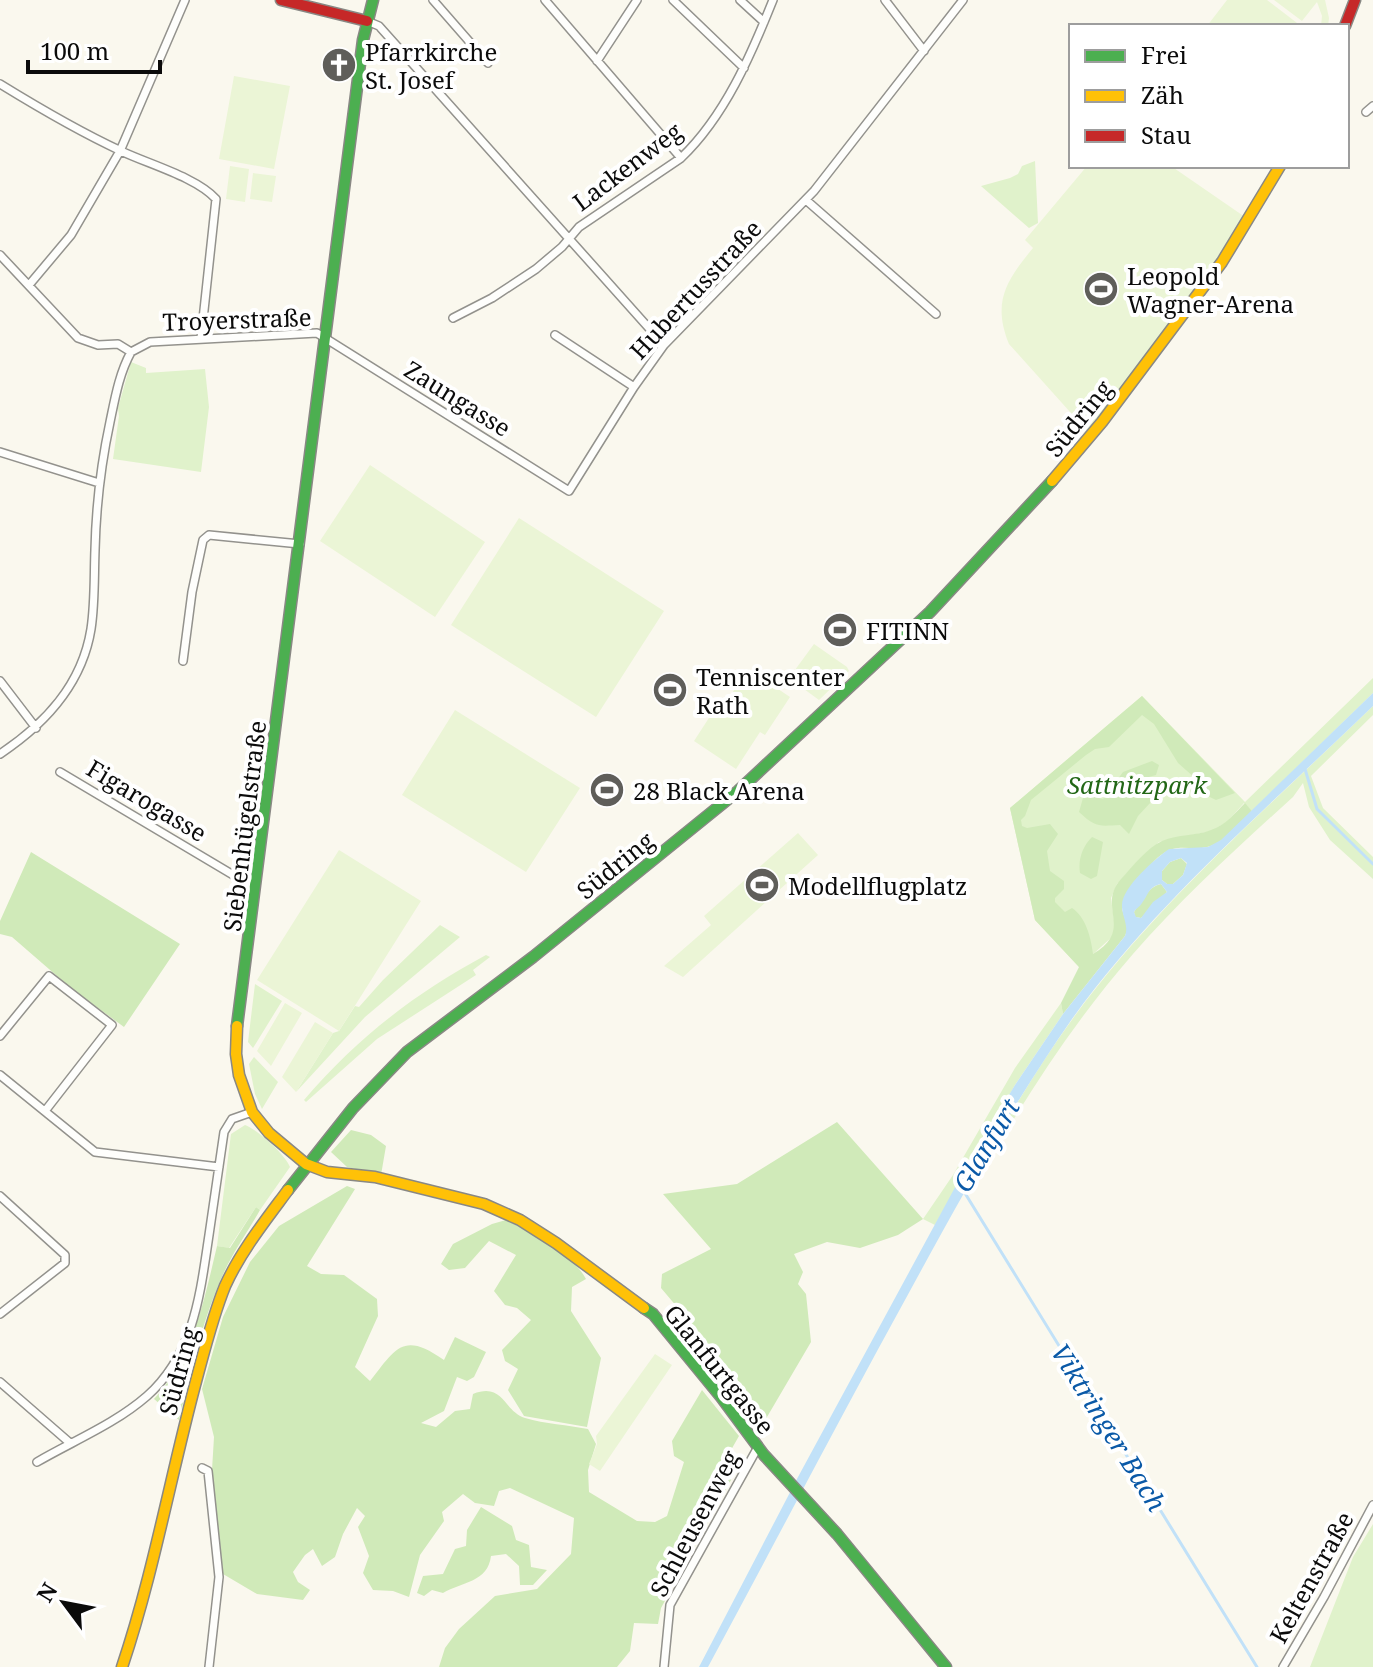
<svg xmlns="http://www.w3.org/2000/svg" width="1373" height="1667" viewBox="0 0 1373 1667" font-family="'Noto Serif',serif">
	<style>
		.green { fill: #e0f2cb }
		.forest { fill: #d0eab9 }
		.pitch { fill: #ebf5d6 }
		.water { fill: #c1e1f8; fill-rule: evenodd }
		.lines { fill: none; stroke-linecap: round; stroke-linejoin: round }
		.stream { stroke: #c1e1f8; stroke-width: 3 }
		.street-casing { stroke: #93928d; stroke-width: 10 }
		.fast-casing { stroke: #898884; stroke-width: 13 }
		.slow-casing { stroke: #898884; stroke-width: 13 }
		.jam-casing { stroke: #898884; stroke-width: 13 }
		.street { stroke: #fefefc; stroke-width: 7 }
		.fast { stroke: #4caf50; stroke-width: 10 }
		.slow { stroke: #ffc107; stroke-width: 10 }
		.jam { stroke: #c62828; stroke-width: 10 }
		.labels { text-anchor: middle; dominant-baseline: central; stroke-width: 8; stroke-linejoin: round; paint-order: stroke }
		.poi-label { font-size: 24px; fill: #0b0b0b; stroke: #fff; text-anchor: start }
		.street-label { font-size: 24px; fill: #0b0b0b; stroke: #fff }
		.park-label { font-size: 24px; font-style: italic; fill: #226716; stroke: #fff }
		.water-label { font-size: 26px; font-style: italic; fill: #0a59a7; stroke: #fff }
	</style>
	<rect width="100%" height="100%" fill="#faf8ee"/>
	<!-- green -->
	<path class="green" d="M1035,161L1038,223L1029,228L981,186L1010,178L1018,174L1022,166Z
		M131,362L146,368V373L205,369L209,407L201,472L113,459L119,416L118,408Z
		M1373,678V693L1252,811L1244,803L1227,822L1211,831L1159,842L1136,863L1117,884L1111,898L1115,927L1113,936L1079,967L1035,920L1010,808L1142,696L1245,802Z
		M1373,706V715L1311,776L1323,808L1373,857V879L1330,840L1309,807L1303,783L1293,797C1238,847 1182,898 1133,954C1071,1025 1021,1104 975,1185L970,1183C1003,1127 1035,1070 1074,1017C1159,901 1270,806 1373,706Z
		M440,925L460,937L365,1017L296,1092L333,1033L339,1031L355,1006L359,1007L383,980Z
		M486,955L490,957L473,970L476,975L377,1039L306,1102L304,1100C356,1039 415,993 486,955Z
		M255,984L282,1001L253,1048L248,1042Z
		M1061,1003L1063,1014L1015,1085L935,1225L923,1219L953,1175L1015,1068Z
		M254,1057L278,1082L262,1109L255,1094L249,1064Z
		M245,1125C258,1130 285,1154 290,1167L260,1210L256,1207L229,1248L217,1246L231,1134Z
		M1373,1524V1667H1310L1353,1557Z"/>
	<!-- forest -->
	<path class="forest" d="M1142,696L1235,793L1216,800L1195,790V778L1178,763L1154,724L1142,715L1109,747L1095,749L1086,755L1031,800L1025,816L1021,820L1022,826L1027,828L1050,824L1058,834L1047,851L1050,871L1064,881V889L1055,898V902L1065,912L1072,908C1086,917 1091,938 1093,954C1135,929 1096,907 1121,879C1133,866 1147,848 1162,841C1178,834 1196,836 1211,830C1226,825 1235,813 1245,803L1252,811C1240,822 1224,844 1207,847C1192,851 1179,843 1164,853C1146,864 1134,892 1122,909L1128,928L1125,936L1063,1014L1061,1003L1079,967L1035,920L1010,808Z
		M1152,761L1159,765L1156,775L1145,778L1144,785L1139,790L1149,795L1151,802L1138,816L1129,834L1120,825C1099,826 1096,828 1079,812L1083,798L1086,795L1103,799L1123,772Z
		M1092,837L1103,842L1097,876L1091,879L1080,873C1078,860 1082,847 1092,837Z
		M31,852L180,944L124,1027L72,989L12,937L0,934V921Z
		M1181,858L1187,864L1183,875L1173,884H1167L1162,880V871L1170,862Z
		M1161,884L1167,892C1159,901 1150,911 1141,918L1135,917L1134,912C1141,901 1148,887 1161,884Z
		M837,1122L923,1219L898,1235L860,1248L827,1242L794,1254L803,1272L798,1284L806,1294L811,1342L760,1429L739,1413L669,1327L683,1314L661,1288L662,1274L711,1249L663,1194L737,1184Z
		M351,1130L371,1135L386,1146L381,1175L347,1167L331,1152Z
		M347,1186L355,1189L307,1266L321,1274L344,1275L377,1299L378,1316L355,1367L370,1381C396,1348 403,1331 444,1360L455,1337L486,1352L474,1377L467,1381L457,1377L444,1411L421,1423L436,1427L455,1411L470,1409L473,1394C504,1382 503,1411 525,1418C545,1424 568,1425 588,1429L596,1444L588,1470L589,1492L637,1521L655,1522L667,1516L684,1462L674,1456L672,1441L702,1390L739,1436L727,1457L731,1480L661,1608L658,1624L634,1623L630,1651L617,1667H439L445,1648L459,1629L495,1596L537,1589L571,1554L574,1518L510,1488L499,1491L494,1506L475,1503L463,1494L442,1512L444,1521L420,1555L409,1597L393,1591L373,1590L363,1573L369,1556L358,1527L365,1516L357,1508L343,1534L335,1557L322,1566L313,1549L305,1555L293,1572L298,1582L310,1590L303,1600L257,1594L223,1574L212,1470L214,1437L202,1389L223,1317L250,1262L279,1226Z
		M256,1207L260,1210C250,1228 238,1245 228,1264C204,1312 192,1368 179,1420L154,1399C193,1357 204,1301 217,1246L230,1248Z
		M506,1220C531,1232 573,1254 586,1279L572,1287L571,1311L601,1358L587,1427L524,1416L508,1390L518,1369L505,1361L502,1350L531,1320L517,1308L505,1305L494,1291L516,1255L489,1241L465,1268L449,1270L441,1264L453,1244L492,1224Z
		M481,1507L512,1526L516,1540L529,1545L531,1567L547,1570L533,1585H520L519,1566L506,1554L491,1556C488,1582 462,1582 443,1593L432,1590L424,1596L417,1593L423,1576L443,1574L455,1549L466,1546L467,1530Z"/>
	<!-- pitch -->
	<path class="pitch" d="M1227,0H1267L1301,26H1207Z
		M1274,0H1325L1329,18L1328,26H1321L1322,16L1317,2L1302,21Z
		M234,76L290,86L274,169L219,159Z
		M230,166L249,169L245,202L226,199Z
		M1087,166H1171L1245,217L1209,271L1088,432L1009,344C992,302 1006,281 1033,248L1025,240Z
		M253,173L276,176L272,202L250,199Z
		M370,465L485,542L435,617L320,541Z
		M519,518L664,611L596,717L451,625Z
		M814,644L847,667L849,671L819,700L793,681L792,674Z
		M748,669L790,697L765,735L760,732L736,769L694,741L718,704L723,707Z
		M455,710L580,788L526,872L402,795Z
		M798,833L818,855L683,977L664,966L711,925L704,916Z
		M339,850L421,901L339,1031L257,980Z
		M285,1003L302,1013L271,1066L257,1051Z
		M315,1022L333,1033L296,1092L282,1077Z
		M655,1354L672,1365L600,1471L589,1464L597,1444L596,1436Z"/>
	<!-- water -->
	<path class="water" d="M1373,693V706C1270,806 1156,902 1072,1019C1012,1105 961,1197 911,1289C842,1414 776,1541 708,1667H699L798,1477L972,1156L1015,1085L1063,1014L1125,936C1129,925 1122,917 1122,906C1121,888 1155,859 1169,849L1208,847L1221,840ZM1181,858L1187,863L1183,875L1173,884H1167L1162,880V871L1170,862ZM1161,884L1167,892L1153,902L1141,918L1136,917L1134,912C1136,908 1140,907 1142,903C1149,894 1148,887 1161,884Z"/>
	<g class="lines">
		<!-- stream -->
		<path class="stream" d="M1305,769L1317,809L1373,864
			M963,1190L1257,1667"/>
		<!-- street casing -->
		<g class="street-casing">
			<path id="street" d="M433,0L488,63
				M545,0L681,158
				M673,0L744,68
				M740,0L764,22
				M885,0L924,51
				M367,21L379,26L664,345
				M597,61L637,0
				M0,84C39,108 80,132 121,151C148,164 196,177 216,199L201,338
				M1366,112L1373,106
				M806,200L936,314
				M0,255L78,338L98,345L118,344L131,352
				M29,285L71,235L120,151L185,0
				M453,318L492,298L536,269L562,247L579,227L681,158C725,116 751,55 773,0
				M555,335L634,387
				M131,352L150,342L317,333L569,491L634,387L664,345L814,191L963,0
				M0,452L99,483
				M183,661L192,592L203,540L209,535L300,544
				M0,681L36,728
				M0,754C45,724 82,685 91,629C95,603 94,576 95,550C96,507 101,464 110,422C115,398 119,374 131,352
				M60,772L255,888
				M0,1036L49,976L112,1025L45,1111
				M0,1075L95,1152L219,1167
				M0,1196L65,1255V1263L0,1314
				M0,1382L70,1443
				M37,1462C73,1441 115,1424 147,1396C194,1354 200,1295 209,1235C214,1201 219,1166 224,1132L232,1119L252,1112
				M202,1468L208,1471L219,1577L209,1667
				M664,1667L670,1605L758,1447
				M1283,1667L1324,1597L1373,1505"/>
		</g>
		<!-- fast casing -->
		<g class="fast-casing">
			<path id="fast" d="M237,1026L363,40L373,0
				M288,1190L353,1108L407,1052L533,957L738,791L930,612L1052,481
				M644,1308L653,1314L721,1397L764,1455L837,1534L946,1667"/>
		</g>
		<!-- slow casing -->
		<g class="slow-casing">
			<path id="slow" d="M1052,481L1102,422L1222,262L1280,166
				M237,1026L236,1054L239,1075L252,1112L269,1133L306,1164L327,1172L375,1177L484,1204L520,1220L556,1243L644,1308
				M122,1667C153,1575 170,1479 195,1385C204,1352 212,1318 225,1286C241,1251 265,1221 288,1190"/>
		</g>
		<!-- jam casing -->
		<g class="jam-casing">
			<path id="jam" d="M281,0L367,21
				M1345,26L1355,0"/>
		</g>
		<!-- street -->
		<use href="#street" class="street"/>
		<!-- fast -->
		<use href="#fast" class="fast"/>
		<!-- slow -->
		<use href="#slow" class="slow"/>
		<!-- jam -->
		<use href="#jam" class="jam"/>
	</g>
	<!-- icons -->
	<defs>
		<g id="church-disc" transform="scale(1.8)"><circle r="9.5" fill="#5f5e5a" stroke="#fff"/><path d="M-1.2-6h2.4v3.5h3.3v2.4h-3.3V6h-2.4V-.1h-3.3v-2.4h3.3Z" fill="#fff"/></g>
		<g id="stadium-disc" transform="scale(1.8)"><circle r="9.5" fill="#5f5e5a" stroke="#fff"/><path d="M0-5a6.5 5 0 1 0 0 10a6.5 5 0 1 0 0-10ZM-3.5-1.8h7v3.6h-7Z" fill="#fff"/></g>
	</defs>
	<g fill-rule="evenodd">
		<use href="#church-disc" x="339" y="65"/>
		<use href="#stadium-disc" x="1101" y="289"/>
		<use href="#stadium-disc" x="840" y="630"/>
		<use href="#stadium-disc" x="670" y="690"/>
		<use href="#stadium-disc" x="607" y="790"/>
		<use href="#stadium-disc" x="762" y="885"/>
	</g>
	<g class="labels">
		<!-- poi labels -->
		<g class="poi-label">
			<text x="365" y="51">Pfarrkirche<tspan x="365" dy="28">St. Josef</tspan></text>
			<text x="1127" y="275">Leopold<tspan x="1127" dy="28">Wagner-Arena</tspan></text>
			<text x="866" y="630">FITINN</text>
			<text x="696" y="676">Tenniscenter<tspan x="696" dy="28">Rath</tspan></text>
			<text x="633" y="790">28 Black Arena</text>
			<text x="788" y="885">Modellflugplatz</text>
		</g>
		<!-- street labels -->
		<g class="street-label">
			<text transform="translate(627 166) rotate(-37)">Lackenweg</text>
			<text transform="translate(695 289) rotate(-47)">Hubertusstraße</text>
			<text transform="translate(237 319) rotate(-2)">Troyerstraße</text>
			<text transform="translate(458 398) rotate(32)">Zaungasse</text>
			<text transform="translate(1078 418) rotate(-51)">Südring</text>
			<text transform="translate(147 800) rotate(31)">Figarogasse</text>
			<text transform="translate(244 826) rotate(-83)">Siebenhügelstraße</text>
			<text transform="translate(615 865) rotate(-39)">Südring</text>
			<text transform="translate(720 1369) rotate(51)">Glanfurtgasse</text>
			<text transform="translate(178 1371) rotate(-75)">Südring</text>
			<text transform="translate(694 1523) rotate(-62)">Schleusenweg</text>
			<text transform="translate(1311 1577) rotate(-61)">Keltenstraße</text>
		</g>
		<!-- park labels -->
		<g class="park-label">
			<text x="1137" y="784">Sattnitzpark</text>
		</g>
		<!-- water labels -->
		<g class="water-label">
			<text transform="translate(986 1145) rotate(-59)">Glanfurt</text>
			<text transform="translate(1109 1427) rotate(58)">Viktringer Bach</text>
		</g>
	</g>
	<!-- legend -->
	<rect x="1069" y="24" width="280" height="144" fill="#ffffff" stroke="#9d9d9d" stroke-width="2"/>
	<rect x="1085" y="50" width="40" height="12" fill="#4caf50" stroke="#9d9d9d" stroke-width="2"/>
	<text x="1141" y="64" font-size="24" fill="#0b0b0b">Frei</text>
	<rect x="1085" y="90" width="40" height="12" fill="#ffc107" stroke="#9d9d9d" stroke-width="2"/>
	<text x="1141" y="104" font-size="24" fill="#0b0b0b">Zäh</text>
	<rect x="1085" y="130" width="40" height="12" fill="#c62828" stroke="#9d9d9d" stroke-width="2"/>
	<text x="1141" y="144" font-size="24" fill="#0b0b0b">Stau</text>
	<!-- north arrow -->
	<g transform="translate(64 1603) rotate(302)" stroke="#ffffff" stroke-width="6" paint-order="stroke">
	<path d="M0-6L14 30L0 20L-14 30Z" fill="#0b0b0b"/>
	<text y="-12" font-size="22" font-weight="bold" text-anchor="middle" fill="#0b0b0b">N</text>
	</g>
	<!-- scale -->
	<path d="M28 60v12h132v-12" fill="none" stroke="#0b0b0b" stroke-width="4"/>
	<text x="40" y="60" font-size="24" fill="#0b0b0b" stroke="#ffffff" stroke-width="6" paint-order="stroke">100 m</text>
</svg>
